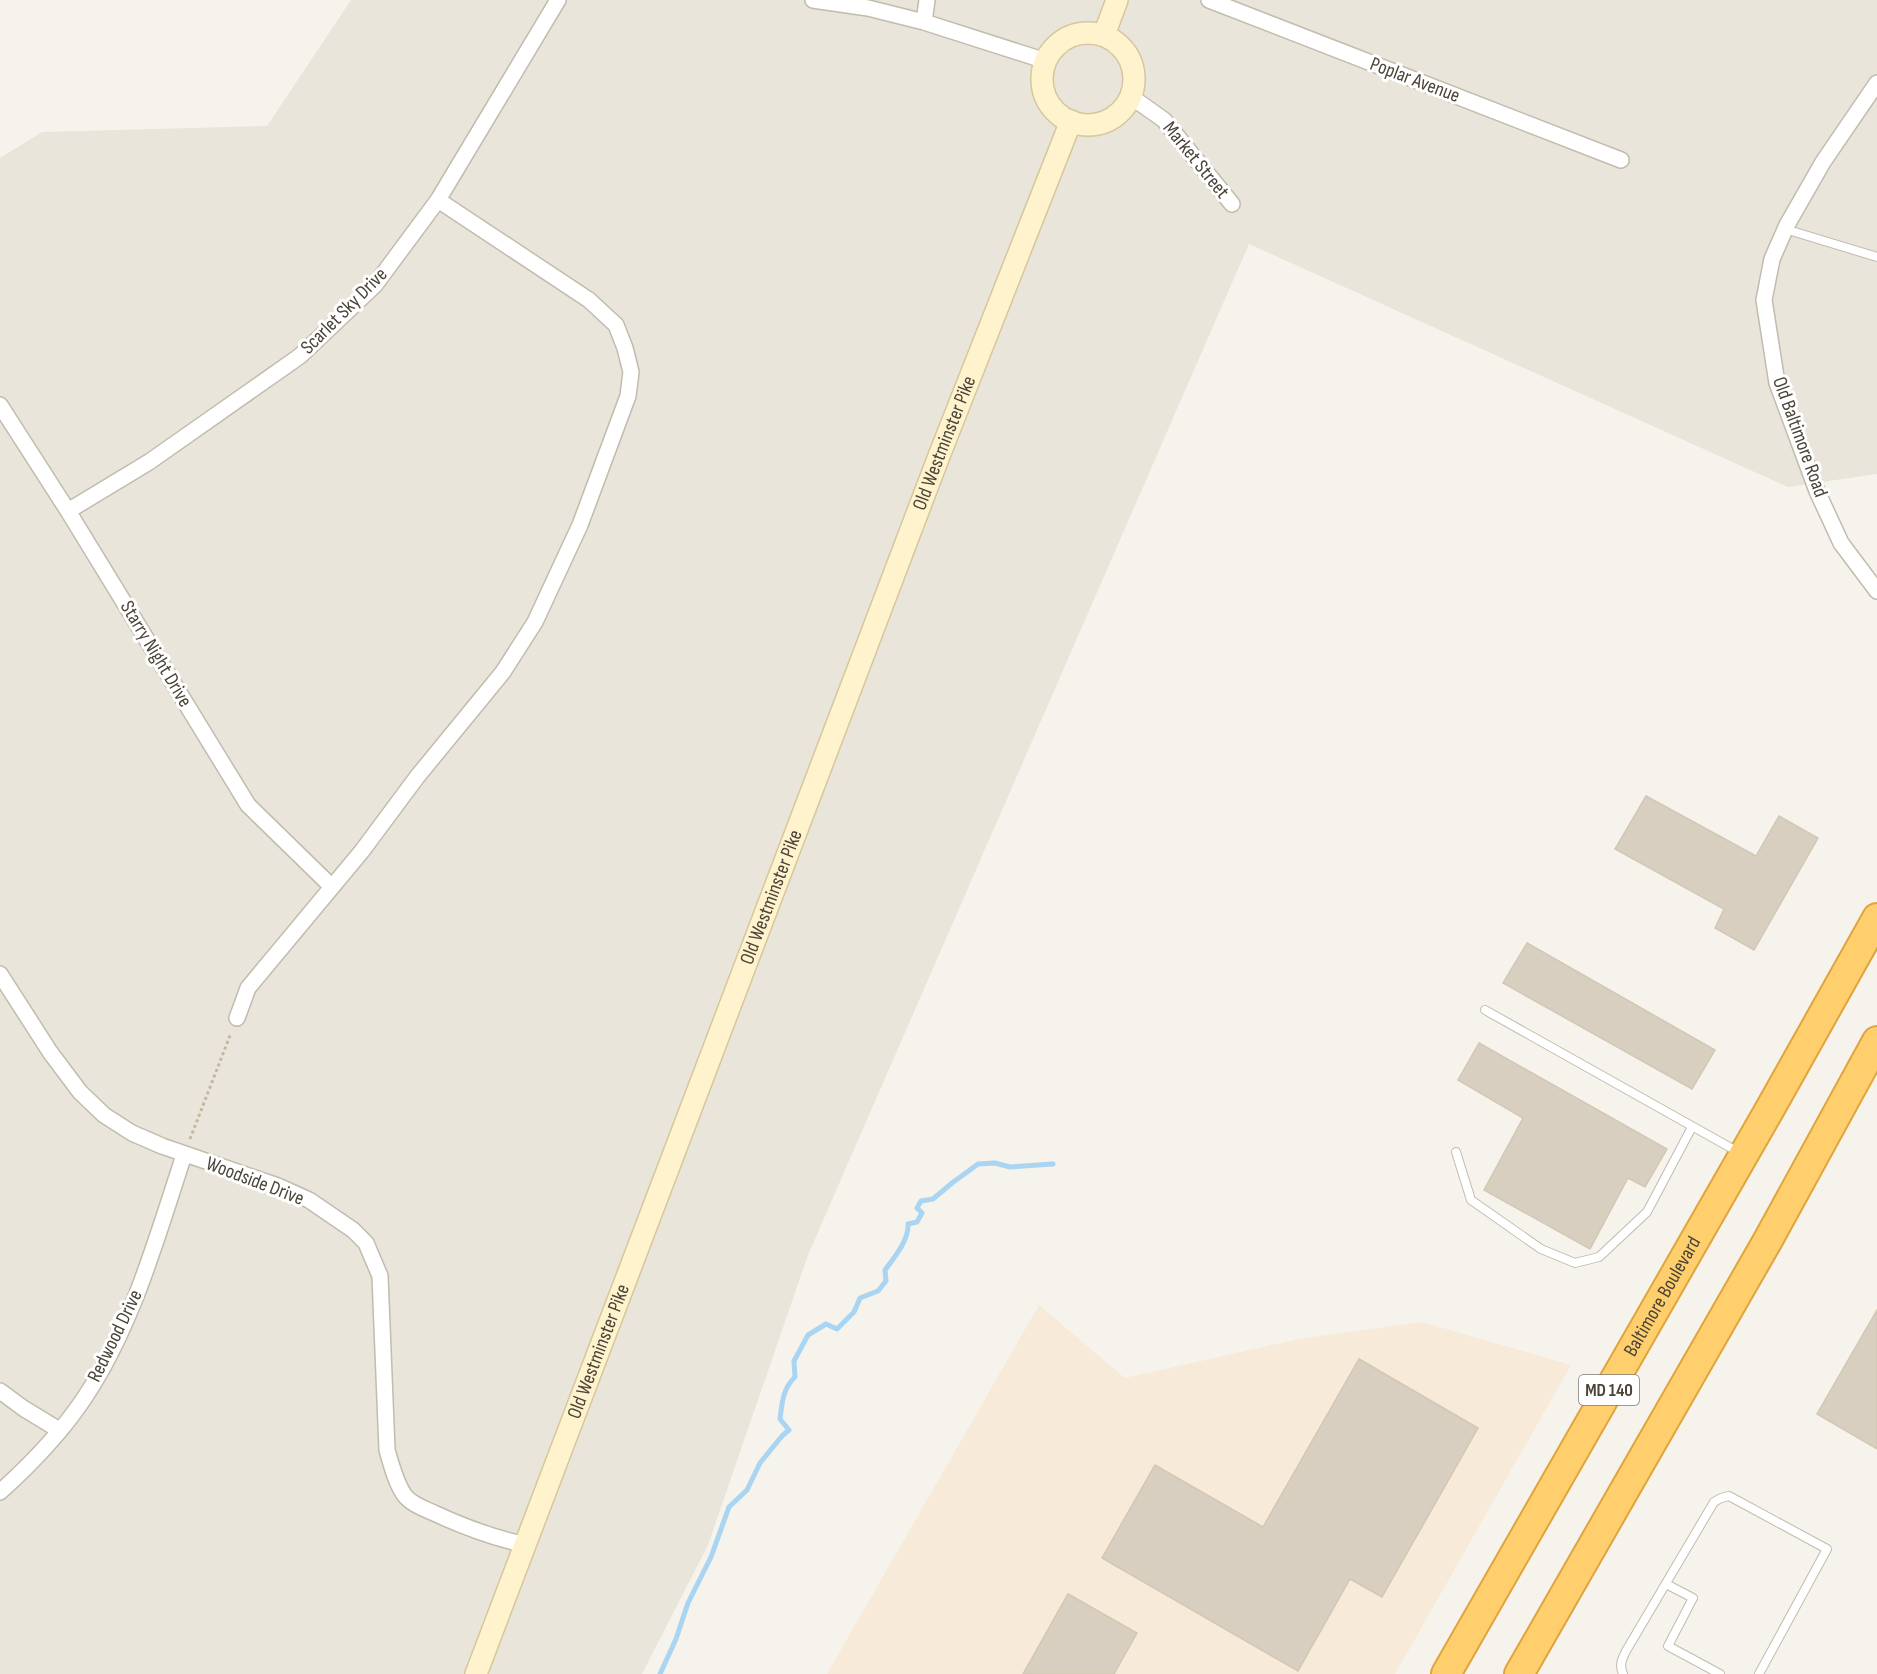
<svg xmlns="http://www.w3.org/2000/svg" width="1877" height="1674" viewBox="0 0 1877 1674" font-family="'Sofia Sans Condensed',sans-serif">
	<style>
		.residential { fill: #eae5da }
		.commercial { fill: #f7ead8 }
		.lines { fill: none; stroke-linecap: round; stroke-linejoin: round }
		.stream { stroke: #a9d4f2; stroke-width: 5 }
		.building { fill: #d8cfc1; stroke: #d3c7b4; stroke-width: 1.5 }
		.lane-casing { stroke: #c2bbae; stroke-width: 10 }
		.street-casing { stroke: #c2bbae; stroke-width: 18 }
		.secondary-casing { stroke: #d6c79b; stroke-width: 24 }
		.highway-casing { stroke: #e0a43c; stroke-width: 32 }
		.path { stroke: #c4b79f; stroke-width: 3; stroke-dasharray: 3 3; stroke-linecap: butt }
		.lane { stroke: #fff; stroke-width: 8 }
		.street { stroke: #fff; stroke-width: 15 }
		.secondary { stroke: #fff3cd; stroke-width: 21 }
		.highway { stroke: #ffcf6e; stroke-width: 28 }
		.labels { text-anchor: middle; dominant-baseline: central; stroke-width: 6; stroke-linejoin: round; paint-order: stroke }
		.shield { fill: #fff; stroke: #817c74; stroke-width: 1.5 }
		.shield-label { font-size: 18px; font-weight: bold; fill: #4b4439 }
		.street-label { font-size: 20px; fill: #4b4439; stroke: #fff }
	</style>
	<rect width="100%" height="100%" fill="#f6f3ec"/>
	<!-- residential -->
	<path class="residential" d="M351,0H1877V474L1788,487L1249,244L808,1255L708,1545L642,1674H0V158L42,132L267,126Z"/>
	<!-- commercial -->
	<path class="commercial" d="M1039,1305L1125,1378L1299,1339L1422,1322L1571,1365L1395,1674H827Z"/>
	<g class="lines">
		<!-- stream -->
		<path class="stream" d="M660,1674L676,1639L688,1603L711,1557L729,1507L747,1490L760,1463L782,1436L789,1430L780,1419C782,1403 783,1388 795,1377L794,1361L808,1335L826,1324L837,1329L854,1312L860,1298L878,1291L886,1281L885,1270C894,1258 909,1240 908,1224L917,1222L922,1213L917,1208L921,1201L933,1199L952,1183L978,1164L995,1163L1010,1167L1053,1164"/>
	</g>
	<!-- building -->
	<path class="building" d="M1646,796L1756,856L1779,816L1818,838L1754,950L1715,928L1724,909L1615,849Z
		M1527,943L1715,1050L1692,1089L1503,983Z
		M1479,1043L1667,1149L1645,1187L1628,1178L1590,1249L1484,1190L1523,1118L1458,1080Z
		M1877,1310V1449L1817,1414Z
		M1359,1359L1478,1428L1382,1597L1350,1579L1298,1671L1102,1558L1155,1465L1263,1527Z
		M1068,1594L1137,1633L1114,1674H1023Z"/>
	<g class="lines">
		<!-- lane casing -->
		<g class="lane-casing">
			<path id="lane" d="M1785,229L1877,257
				M1485,1010L1740,1153
				M1456,1152L1471,1200L1541,1249L1575,1263L1599,1257L1647,1212L1692,1127
				M1666,1584L1693,1598L1668,1646L1720,1674
				M1623,1674C1619,1665 1622,1659 1626,1651L1714,1502L1721,1498L1729,1496L1827,1549L1759,1674"/>
		</g>
		<!-- street casing -->
		<g class="street-casing">
			<path id="street" d="M813,0L868,8L924,22L1046,61
				M1209,0L1621,160
				M924,22L927,0
				M1877,83L1823,162L1787,225L1772,259L1764,300L1777,383L1817,491L1841,543L1877,591
				M1130,96L1164,120L1232,204
				M0,405L68,511L248,805L331,886
				M68,511L149,462L300,356L375,285L438,200L558,0
				M0,974L50,1052L80,1092L104,1115L132,1133L162,1146L278,1186L309,1200L353,1230L366,1243L380,1276L387,1450C391,1464 397,1487 406,1497C413,1505 425,1509 434,1513C464,1527 494,1538 526,1545
				M237,1018L248,988L362,851L417,777L503,672L535,622L580,525L628,396L631,372L625,348L616,325L589,300L438,200
				M0,1391L23,1408L59,1430
				M0,1492C30,1465 60,1434 83,1400C132,1328 157,1237 184,1155"/>
		</g>
		<!-- secondary casing -->
		<g class="secondary-casing">
			<g id="secondary">
				<circle cx="1088" cy="79" r="46"/>
				<path d="M1104,35L1117,0"/>
				<path id="s1" d="M476,1674L939,456L1071,121"/>
			</g>
		</g>
		<!-- highway casing -->
		<g class="highway-casing">
			<g id="highway">
				<path id="s2" d="M1446,1674L1771,1107L1877,918"/>
				<path d="M1519,1674L1768,1240L1877,1041"/>
			</g>
		</g>
		<!-- path -->
		<path class="path" d="M190,1139L231,1033"/>
		<!-- lane -->
		<use href="#lane" class="lane"/>
		<!-- street -->
		<use href="#street" class="street"/>
		<!-- secondary -->
		<use href="#secondary" class="secondary"/>
		<!-- highway -->
		<use href="#highway" class="highway"/>
	</g>
	<g class="labels">
		<!-- shield labels -->
		<rect class="shield" x="1579" y="1375" width="60" height="30" rx="4.5"/>
		<g class="shield-label">
			<text x="1609" y="1390">MD 140</text>
		</g>
		<!-- street labels -->
		<g class="street-label">
			<text transform="translate(1415 80) rotate(21)">Poplar Avenue</text>
			<text transform="translate(1196 160) rotate(51)">Market Street</text>
			<text transform="translate(344 311) rotate(-45)">Scarlet Sky Drive</text>
			<text transform="translate(1800 437) rotate(70)">Old Baltimore Road</text>
			<text stroke="none"><textPath href="#s1" startOffset="1317">Old Westminster Pike</textPath></text>
			<text transform="translate(156 654) rotate(59)">Starry Night Drive</text>
			<text stroke="none"><textPath href="#s1" startOffset="831">Old Westminster Pike</textPath></text>
			<text transform="translate(255 1181) rotate(21)">Woodside Drive</text>
			<text stroke="none"><textPath href="#s2" startOffset="435">Baltimore Boulevard</textPath></text>
			<text transform="translate(115 1336) rotate(-64)">Redwood Drive</text>
			<text stroke="none"><textPath href="#s1" startOffset="345">Old Westminster Pike</textPath></text>
		</g>
	</g>
</svg>
